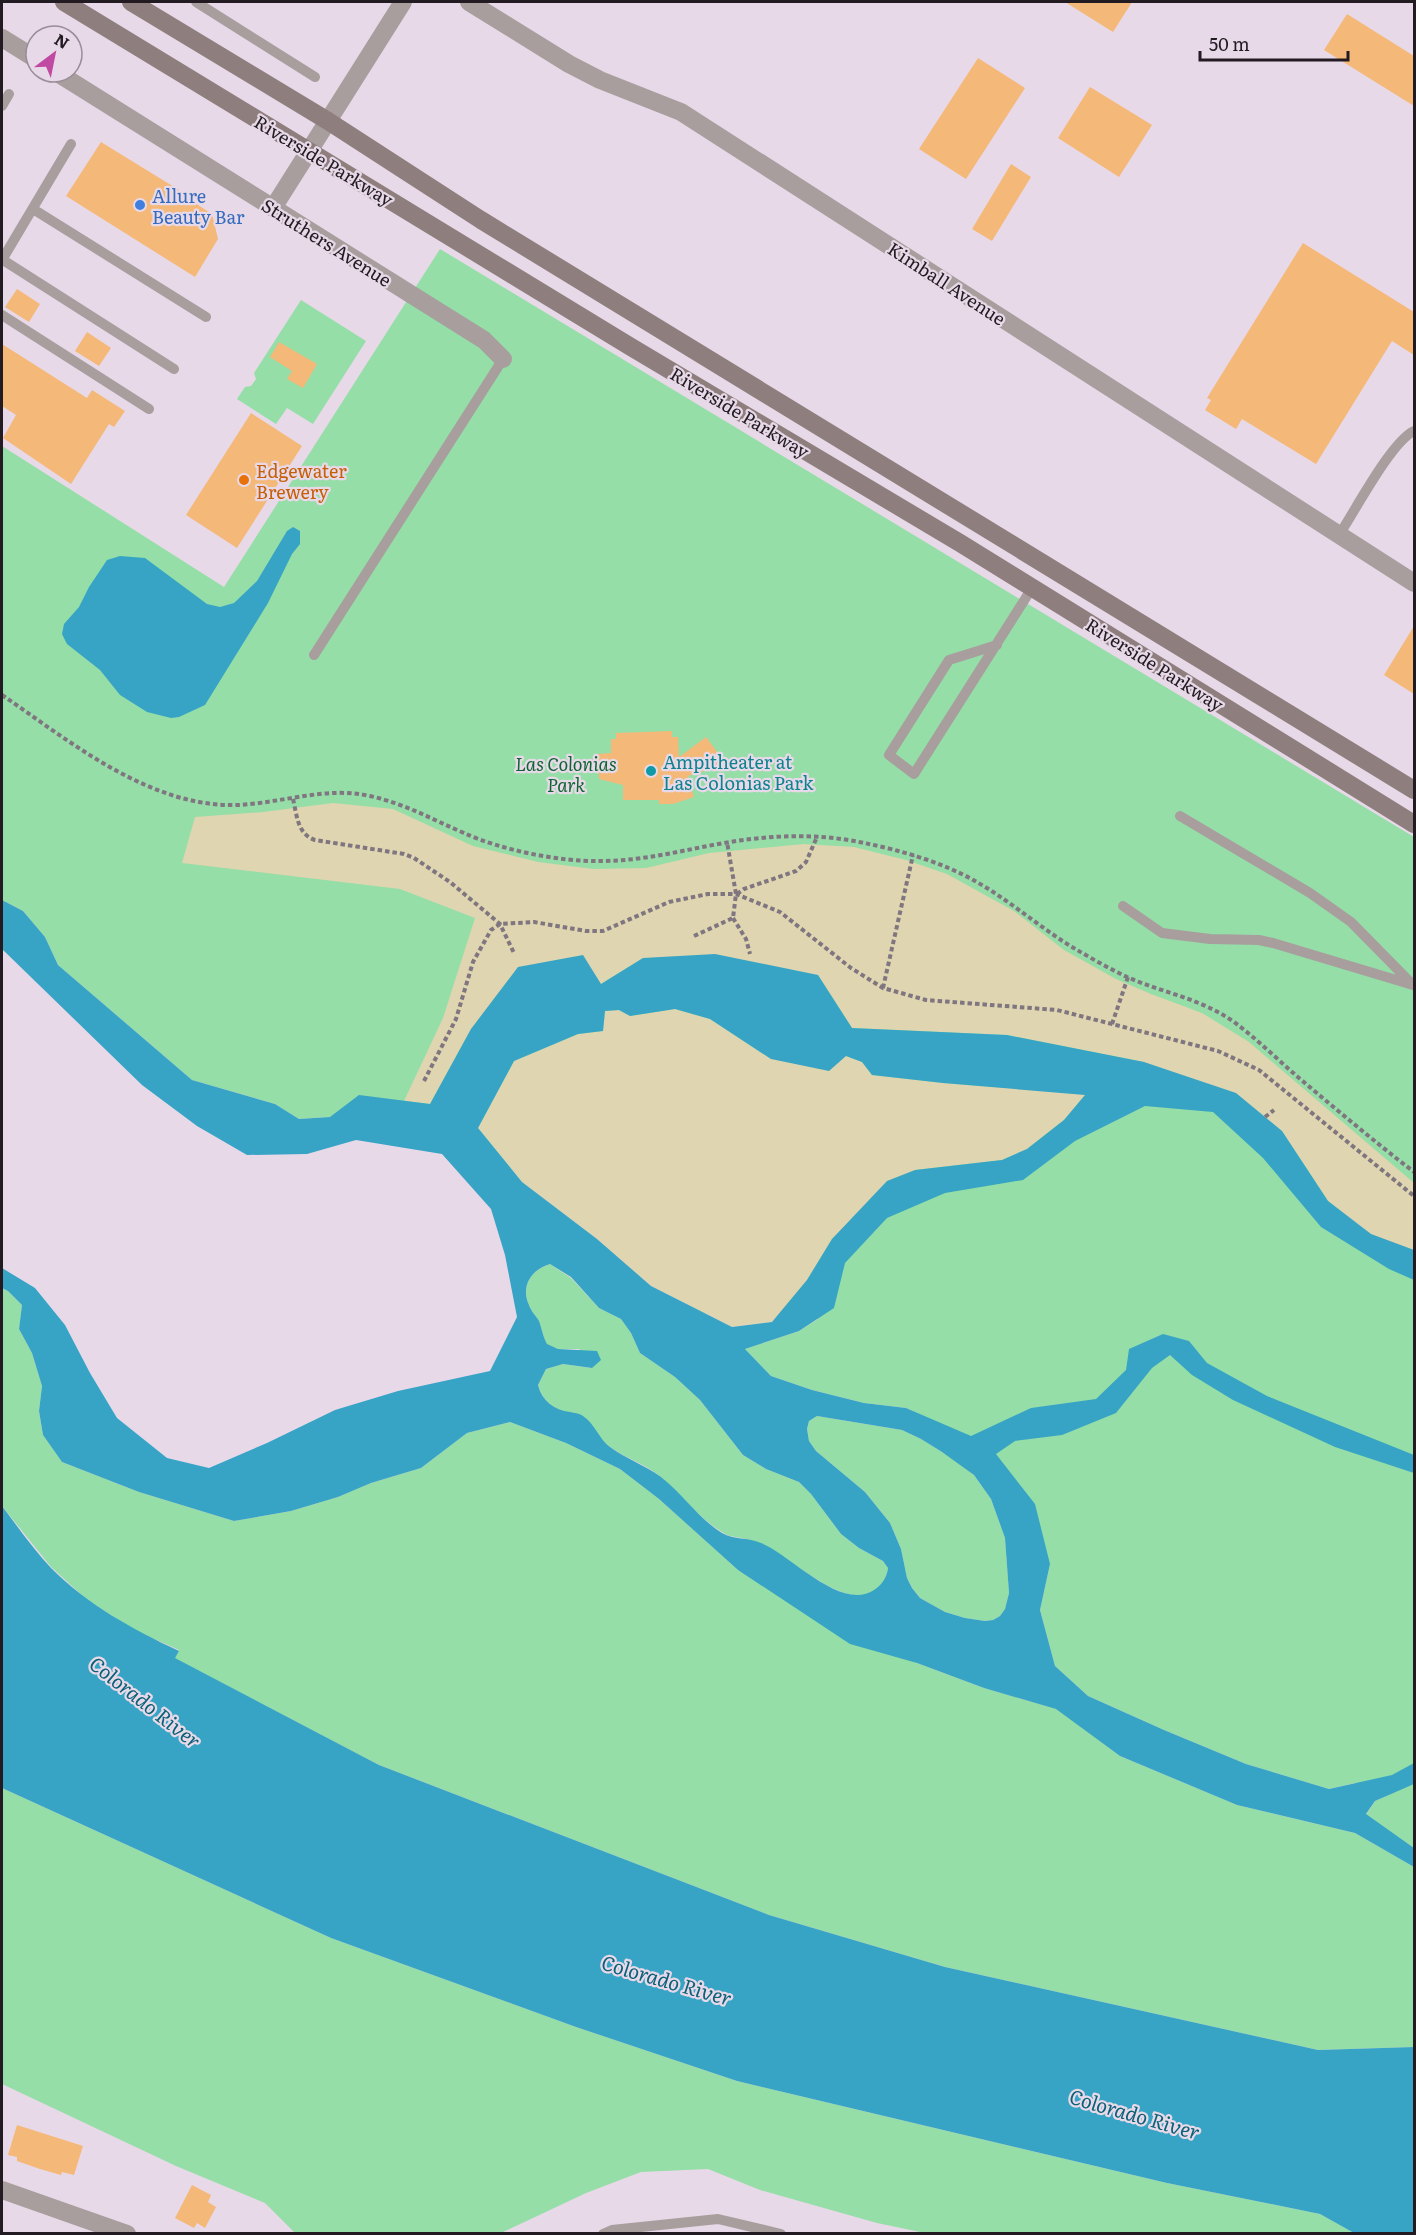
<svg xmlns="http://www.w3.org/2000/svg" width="1416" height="2235" viewBox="0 0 1416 2235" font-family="Literata,serif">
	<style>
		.green { fill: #95dea8 }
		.sand { fill: #dfd5b0 }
		.water { fill: #37a4c5; fill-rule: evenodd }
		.building { fill: #f4b878 }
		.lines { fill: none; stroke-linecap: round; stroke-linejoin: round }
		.path { stroke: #807680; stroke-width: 4; stroke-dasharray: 4.5 3; stroke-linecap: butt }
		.service { stroke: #a89e9d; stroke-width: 10 }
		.minor { stroke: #a89e9d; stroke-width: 18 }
		.tertiary { stroke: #a89e9d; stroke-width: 18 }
		.secondary { stroke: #8e7f7e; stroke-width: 18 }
		.shop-dot { fill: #3f7fe0; stroke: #e8d9e8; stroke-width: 2 }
		.food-dot { fill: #e8710a; stroke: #e8d9e8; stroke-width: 2 }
		.culture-dot { fill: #0f9aa8; stroke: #e8d9e8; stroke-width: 2 }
		.labels { text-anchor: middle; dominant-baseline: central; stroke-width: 4.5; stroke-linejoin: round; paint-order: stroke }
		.street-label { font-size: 18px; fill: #221c22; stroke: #e8d9e8 }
		.shop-label { font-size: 18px; fill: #366cbe; stroke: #e8d9e8; text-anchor: start }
		.food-label { font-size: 18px; fill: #c56008; stroke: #e8d9e8; text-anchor: start }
		.culture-label { font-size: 18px; fill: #0d838f; stroke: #e8d9e8; text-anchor: start }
		.park-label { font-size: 18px; font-style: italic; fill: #106433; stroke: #e8d9e8 }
		.water-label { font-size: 20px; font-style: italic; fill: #096178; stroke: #e8d9e8 }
	</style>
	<rect width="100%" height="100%" fill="#e8d9e8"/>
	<!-- green -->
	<path class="green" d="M440,249L1414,837V1848L1366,1815L1375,1801L1386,1796L1355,1783L1329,1789L1246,1764L1164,1730L1088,1696L1055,1666L1040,1610L1050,1564L930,1419L906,1408L864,1403L812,1390L771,1376L745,1349L799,1331L818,1319L704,1313L687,1304L682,1294L527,1172L330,1117L299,1119L275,1104L192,1080L58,965L45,937L23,911L2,900V446L224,587Z
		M301,300L366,341L313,424L287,408L276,424L237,399L245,387L251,386L256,379L254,373Z
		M550,1264L571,1278L599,1308L621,1319L631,1333L640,1353L675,1377L700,1400L743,1455L766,1469L799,1482L811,1494L841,1534L859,1548L883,1561L888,1568C887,1576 884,1582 878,1588C855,1610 816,1578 796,1566C781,1557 767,1549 752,1541C742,1536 731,1539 722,1532C697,1517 680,1492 657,1474C643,1463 625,1458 610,1447C597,1438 593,1422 579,1414C575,1412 570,1413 566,1412C551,1408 542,1399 538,1385L546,1369L563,1364L591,1368L579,1349H558L547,1345C543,1337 542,1329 539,1322C536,1316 531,1311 529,1305C520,1286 532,1269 550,1264Z
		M2,1288L8,1291L22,1305L19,1329L32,1353L42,1386L39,1411L43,1435L62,1462L139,1492L234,1521L291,1511L338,1497L371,1483L421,1468L467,1433L510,1422L566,1443L620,1469L659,1499L738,1570L917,1663L984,1688L1057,1709L1120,1756L1237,1805L1355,1833L1414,1867V2047L1318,2050L945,1967L769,1915L379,1765L174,1658L179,1650L132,1629L85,1598L51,1567L2,1506Z
		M817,1416L902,1430L921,1439L958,1462L974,1475L991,1499L1005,1538L1009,1593L1005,1609L1000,1616L993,1620L985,1621L965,1618L945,1612L920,1598L912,1588L907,1578L901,1549L890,1523L865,1492L816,1451L809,1441L807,1429L809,1421Z
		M2,1788L331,1938L576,2027L737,2081L1167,2183L1320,2214L1354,2233H925L877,2223L760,2190L708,2169L641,2172L586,2193L501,2233H295L265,2203L176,2166L2,2084Z"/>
	<!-- sand -->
	<path class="sand" d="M333,803L393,809L473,846L538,862L594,869L646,868L709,853L804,844L854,847L906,860L947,874L1014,911L1064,950L1116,979L1151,994L1202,1013L1249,1042L1414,1183V1250L1371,1235L1328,1201L1282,1131L1144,1062L1007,1035L852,1028L818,975L643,958L601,984L519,967L471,1029L430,1104L404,1101L443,1018L475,918L400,889L182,863L195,817L263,812Z
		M675,1009L710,1019L771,1059L846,1056L862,1062L872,1075L943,1083L1086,1094L1064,1120L1027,1149L1002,1160L915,1170L832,1239L807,1280L772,1322L732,1327L651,1286L597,1239L522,1182L478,1128L514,1061L578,1034L603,1031L605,1011L619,1010L630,1016Z"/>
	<!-- water -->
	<path class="water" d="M293,527L300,531V544L292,554L268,603L205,705L179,717L171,718L147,712L120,695L100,670L67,644L62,634L64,624L79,607L89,587L107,560L120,556L145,558L207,604L220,607L234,603L257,581L287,531Z
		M2,900L23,911L45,937L58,965L192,1080L275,1104L299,1119L330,1117L359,1095L430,1104L471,1029L518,967L583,955L601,984L643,958L715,954L818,975L852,1028L1007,1035L1144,1062L1236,1093L1282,1131L1328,1201L1371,1234L1414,1250V1280L1389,1269L1321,1227L1263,1158L1213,1112L1145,1106L1075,1141L1023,1180L945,1193L887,1218L845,1263L834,1308L799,1331L745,1349L771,1376L812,1390L864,1403L906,1408L971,1436L1031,1408L1096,1399L1126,1370L1129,1349L1163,1334L1189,1341L1207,1363L1267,1396L1414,1455V1473L1335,1447L1233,1400L1192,1375L1170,1355L1152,1368L1116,1413L1062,1435L1015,1441L996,1454L1035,1504L1050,1564L1040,1610L1055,1666L1088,1696L1164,1730L1246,1764L1329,1789L1392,1775L1414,1763V1784L1375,1801L1366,1814L1414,1848V1867L1355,1833L1237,1805L1120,1756L1056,1709L984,1688L917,1663L850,1644L738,1570L659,1499L620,1469L566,1443L510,1422L467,1433L421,1468L371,1483L338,1497L291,1511L234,1521L139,1492L62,1462L43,1435L39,1411L42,1386L32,1353L19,1329L22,1305L8,1291L2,1288V1268L35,1288L65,1325L90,1373L117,1418L167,1458L209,1468L267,1443L335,1410L398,1391L490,1371L517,1317L505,1255L491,1209L442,1154L356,1140L307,1154L247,1155L197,1126L142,1085L2,949ZM675,1009L710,1019L771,1059L829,1071L846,1056L862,1062L872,1075L943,1083L1085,1095L1064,1120L1027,1149L1002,1160L915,1170L887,1181L832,1239L807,1280L772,1322L732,1327L651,1286L597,1239L522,1182L478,1128L514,1061L578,1034L603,1031L605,1011L619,1010L630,1016ZM550,1264L571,1277L599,1308L621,1319L631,1333L640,1353L675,1377L700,1400L743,1455L766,1469L799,1482L811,1494L841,1534L859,1548L883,1561L888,1568C887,1577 882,1585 874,1590C841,1612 790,1554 761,1543C748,1537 734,1540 722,1533C698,1518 683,1494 661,1477C645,1465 626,1459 610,1447C599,1439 595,1424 583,1416C579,1413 575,1413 570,1412C554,1410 542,1401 538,1385L546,1369L563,1364L592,1368L601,1360L597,1351L558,1349L547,1344C543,1337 542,1329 539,1321C536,1316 531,1311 529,1305C520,1286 532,1269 550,1264ZM817,1416L902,1430L921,1439L942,1452L974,1475L991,1499L1005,1538L1009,1593L1005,1609L1000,1616L993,1620L985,1621L965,1618L945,1612L920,1598L912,1588L907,1578L901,1549L890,1523L865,1492L816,1451L809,1441L807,1429L809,1421Z
		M2,1506C18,1527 33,1549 51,1568C88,1605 132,1629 179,1651L175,1658L379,1765L769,1915L945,1967L1318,2050L1414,2047V2233H1354L1320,2214L1167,2183L737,2081L576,2027L331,1938L2,1788Z"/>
	<!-- building -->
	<path class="building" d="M1065,2H1132L1113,32Z
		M1347,14L1414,56V106L1324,50Z
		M978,58L1025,88L966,179L919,149Z
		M1090,87L1152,125L1119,177L1058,138Z
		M101,142L179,190L178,192L212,214L218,239L195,277L66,196Z
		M1011,164L1031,177L992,241L972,229Z
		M1303,243L1414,312V355L1392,341L1316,464L1242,419L1236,429L1205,410L1211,400L1207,398Z
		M17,289L40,304L29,322L5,307Z
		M87,332L111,348L99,366L75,351Z
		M279,342L317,364L303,388L287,379L292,371L270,357Z
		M2,344L87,398L92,390L125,411L114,427L109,424L71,484L3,438L16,415L2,406Z
		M251,413L302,446L237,548L186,515Z
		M1414,626V694L1384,675Z
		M672,731V737H678L679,757L706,737L724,761L717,767L688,776L694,797L673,804H659V800H623V785L599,779L598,754L611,753V739H616V733Z
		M17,2125L83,2146L74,2175L62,2172L61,2175L40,2169L17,2161V2157L8,2155Z
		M192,2185L211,2195L208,2202L216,2207L205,2228L197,2223L194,2228L175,2218Z"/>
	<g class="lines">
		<!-- path -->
		<path class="path" d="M2,695C71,742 150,808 238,805C282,803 326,786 370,796C406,804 431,819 464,833C501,850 560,862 601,861C644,861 683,850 724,843C770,835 819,833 864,843C900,850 944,863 975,881C1009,900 1038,926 1072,947C1089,957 1108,968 1127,977C1163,993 1200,998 1234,1022C1257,1039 1278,1060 1299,1078C1337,1110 1375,1142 1414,1172
			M293,799C297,815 297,834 315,840L404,854L414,858L450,882L500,924L514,953
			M737,894L744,889L796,871L806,862L817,837
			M733,918L746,939L750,954
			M694,936L733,918L736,894L727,842
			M883,988L913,855
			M1112,1024L1128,977
			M424,1081L456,1019L473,962L491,930L500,924L534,922L586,931H603L669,902L708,894H736L780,912L851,968L883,988L926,1000L1057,1010L1218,1051L1259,1070L1414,1196
			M1265,1117L1274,1110"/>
		<!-- service -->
		<path class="service" d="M196,2L315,77
			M2,106L9,94
			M33,209L206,317
			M2,260L71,144
			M3,260L174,369
			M2,315L149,409
			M1339,535C1355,511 1391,442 1414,431
			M997,645L949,660L889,755L914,774L1032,588
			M314,655L503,359
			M1180,816L1310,893L1351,922L1410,982
			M1123,906L1162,933L1210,939L1259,940L1273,943L1413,985
			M603,2234L612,2230L718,2219L781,2234"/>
		<!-- minor -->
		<path class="minor" d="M469,2L569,64L600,80L681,112L1414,583
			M2,38L36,59
			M56,72L484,340L503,359
			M273,208L309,151
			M2,2190L127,2234"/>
		<!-- tertiary -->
		<path class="tertiary" d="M309,151L403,2"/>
		<!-- secondary -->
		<path class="secondary" d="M64,2L631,347L960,543L1414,824
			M131,2L328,121L481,220L1414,790"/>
	</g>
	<!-- markers -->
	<circle class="shop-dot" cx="140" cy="205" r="6"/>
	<circle class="food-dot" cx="244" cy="480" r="6"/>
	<circle class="culture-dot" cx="651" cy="771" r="6"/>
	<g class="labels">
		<!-- street labels -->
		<g class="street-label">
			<text transform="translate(324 160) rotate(31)">Riverside Parkway</text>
			<text transform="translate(327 242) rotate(32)">Struthers Avenue</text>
			<text transform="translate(947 283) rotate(33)">Kimball Avenue</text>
			<text transform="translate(740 412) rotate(31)">Riverside Parkway</text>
			<text transform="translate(1155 664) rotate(32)">Riverside Parkway</text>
		</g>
		<!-- shop labels -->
		<g class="shop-label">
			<text x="152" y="195">Allure<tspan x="152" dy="21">Beauty Bar</tspan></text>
		</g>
		<!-- food labels -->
		<g class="food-label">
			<text x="256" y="470">Edgewater<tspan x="256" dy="21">Brewery</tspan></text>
		</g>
		<!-- culture labels -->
		<g class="culture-label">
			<text x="663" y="761">Ampitheater at<tspan x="663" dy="21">Las Colonias Park</tspan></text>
		</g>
		<!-- park labels -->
		<g class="park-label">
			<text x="566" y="763">Las Colonias<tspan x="566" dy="21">Park</tspan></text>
		</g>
		<!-- water labels -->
		<g class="water-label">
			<text transform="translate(146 1701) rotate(38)">Colorado River</text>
			<text transform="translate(667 1979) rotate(16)">Colorado River</text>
			<text transform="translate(1135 2113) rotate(16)">Colorado River</text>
		</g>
	</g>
	<!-- border -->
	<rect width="1416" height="2235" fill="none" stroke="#221c22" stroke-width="6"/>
	<!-- north arrow -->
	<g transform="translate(54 54) rotate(32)"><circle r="28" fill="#e8d9e8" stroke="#998d99" stroke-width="1.5"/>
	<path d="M0-4.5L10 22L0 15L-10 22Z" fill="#c04aa2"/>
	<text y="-9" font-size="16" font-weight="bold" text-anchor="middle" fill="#221c22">N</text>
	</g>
	<!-- scale -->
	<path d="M1200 51v9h148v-9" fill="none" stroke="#221c22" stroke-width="3"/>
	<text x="1209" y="51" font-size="18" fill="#221c22" stroke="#e8d9e8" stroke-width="4.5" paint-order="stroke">50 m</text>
</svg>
